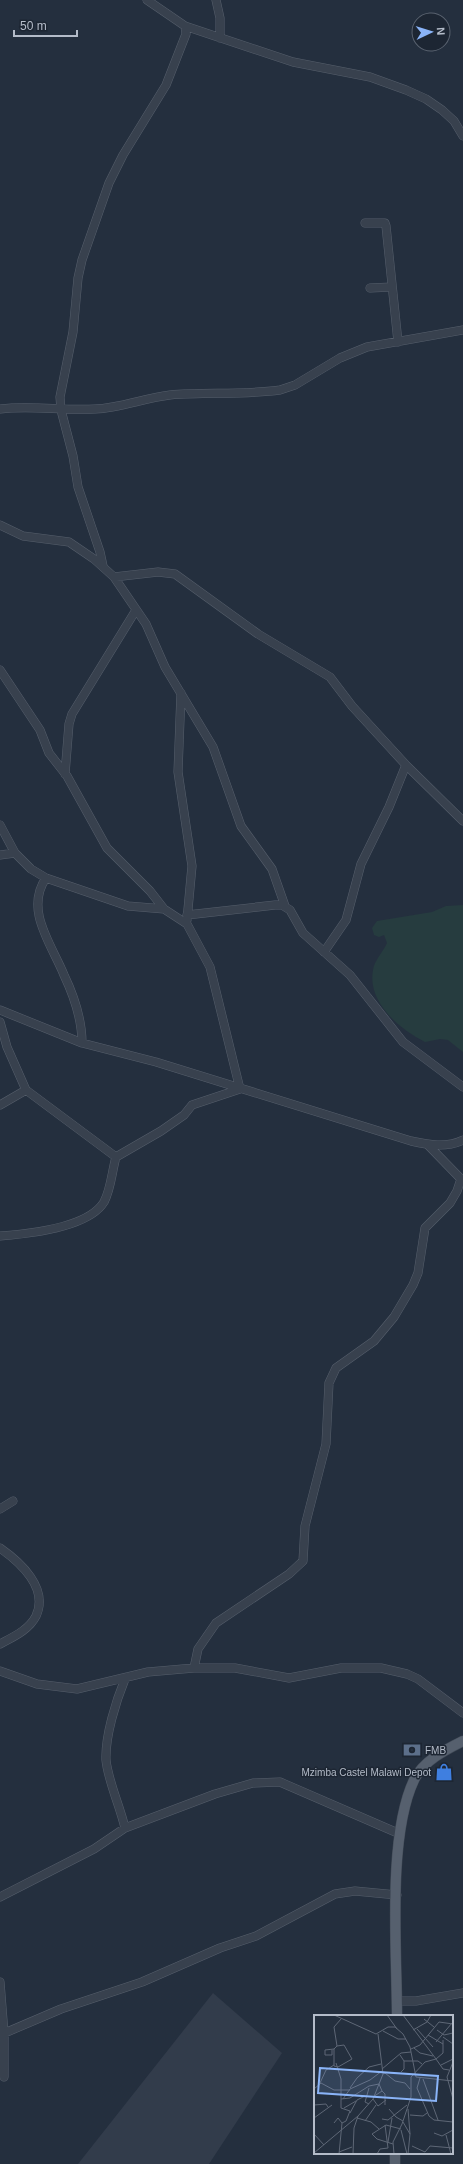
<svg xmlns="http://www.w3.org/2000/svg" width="463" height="2164" viewBox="0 0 463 2164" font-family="Helvetica,sans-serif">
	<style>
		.airport { fill: #323c4b }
		.green { fill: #263c3f }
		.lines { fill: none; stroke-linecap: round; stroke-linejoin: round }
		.minor-casing { stroke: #565f6c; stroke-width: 9 }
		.major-casing { stroke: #414a57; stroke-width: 11 }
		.minor { stroke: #38414e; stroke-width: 8 }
		.major { stroke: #56606e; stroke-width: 10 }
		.labels { text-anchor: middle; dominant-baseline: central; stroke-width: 3; stroke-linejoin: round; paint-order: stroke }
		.poi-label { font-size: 10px; fill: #b4bcc9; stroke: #1d2633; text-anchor: start }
		.inset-road { fill: none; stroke: #5e6776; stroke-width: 1 }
		.view { fill: #8ab4f8; fill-opacity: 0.15; stroke: #8ab4f8; stroke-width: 2 }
		.inset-edge { fill: none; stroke: #b4bcc9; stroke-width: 2 }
	</style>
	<rect width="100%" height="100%" fill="#242f3e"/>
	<!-- airport -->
	<path class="airport" d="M213,1993L282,2053L209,2164H78Z"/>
	<!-- green -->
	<path class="green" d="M463,905V1052L448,1040L440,1039L425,1042C400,1029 367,1003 373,970C374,961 383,952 387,943L384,935L379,937L374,935L372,928L377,921L432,912L446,906Z"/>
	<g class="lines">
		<!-- minor casing -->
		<g class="minor-casing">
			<path id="minor" d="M216,0L220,18V38
				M185,26L293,62L370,77L406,90L426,99L442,110L454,121L463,136
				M365,223H385L386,226L398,342
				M370,288L392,287
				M0,409C32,405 63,411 95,409C120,408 144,398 170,395C207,392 243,395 280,390L295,385L340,358L367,347L463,330
				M0,525L23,536L69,542L94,559L114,577L146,624L165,667L213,747L241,826L272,869L285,906
				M103,566L100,552L78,487L73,456L61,410L60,397L73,332L78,278L82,260L109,183L123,155L166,85L186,34L185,26L147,0
				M114,577L158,572L175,574L258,634L330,677L352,706L406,765L463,821
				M0,670L40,730L49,753L67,776L107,848L150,891L164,909L187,924L210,967L240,1089L192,1105L184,1115L161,1131L116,1157L26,1090L7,1047L0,1022
				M181,693L178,772L192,866L187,920
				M65,774L69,724L72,714L136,610
				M0,825L15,853
				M0,855L15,853L31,869L46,878L128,906L164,909
				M46,878C24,910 52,945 64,975C74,996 82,1020 82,1043
				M187,915L275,905H282L290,910L303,933L350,975L403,1042L463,1087
				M324,952L346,920L361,864L389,807L406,765
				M0,1010L82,1043L156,1062L411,1141C429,1145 446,1148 463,1140
				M0,1105L26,1090
				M0,1236C27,1234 88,1228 104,1202C111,1189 112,1171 116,1157
				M0,1509L13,1501
				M0,1548C20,1562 49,1588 36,1616C29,1630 13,1637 0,1644
				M194,1668L198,1649L216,1623L289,1574L303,1561L305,1526L326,1444L329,1383L336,1368L374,1341L394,1317L413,1285L418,1273L425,1228L450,1203L457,1191L461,1179L428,1145
				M0,1671L37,1684L77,1689L148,1672L194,1668H235L289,1678L341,1668H381L407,1674L418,1679L463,1713
				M125,1679C116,1701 105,1736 106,1760C108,1781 120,1806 125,1828
				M0,1897L94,1849L125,1828L215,1794L253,1783L280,1782L400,1834
				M0,1982L4,2033V2077
				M397,2001H416L463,1993
				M0,2035L61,2009L142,1982L220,1948L256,1936L335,1894L355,1891L397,1895"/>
		</g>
		<!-- major casing -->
		<g class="major-casing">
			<path id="major" d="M397,2016C397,1952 387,1837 414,1780C423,1761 445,1750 463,1741
				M395,2164V2153"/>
		</g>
		<!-- minor -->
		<use href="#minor" class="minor"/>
		<!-- major -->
		<use href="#major" class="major"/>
	</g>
	<!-- icons -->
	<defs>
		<g id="bank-bare" transform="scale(1.38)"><path d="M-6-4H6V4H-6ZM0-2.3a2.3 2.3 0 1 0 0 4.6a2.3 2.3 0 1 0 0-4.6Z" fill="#5c6f8a" stroke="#1d2633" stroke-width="2.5" paint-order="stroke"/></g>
		<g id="shop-bare" transform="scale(1.38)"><path d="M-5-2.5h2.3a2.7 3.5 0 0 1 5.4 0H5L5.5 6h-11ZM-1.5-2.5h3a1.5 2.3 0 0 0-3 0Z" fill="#3f7fe0" stroke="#1d2633" stroke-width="2.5" paint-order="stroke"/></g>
	</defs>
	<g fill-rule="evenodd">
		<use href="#bank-bare" x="412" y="1750"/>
		<use href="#shop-bare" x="444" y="1772"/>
	</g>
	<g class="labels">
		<!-- poi labels -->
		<g class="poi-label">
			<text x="425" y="1750">FMB</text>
			<text x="431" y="1772" text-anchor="end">Mzimba Castel Malawi Depot</text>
		</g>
	</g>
	<!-- overview -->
	<g transform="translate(314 2015)">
		<rect width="139" height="139" fill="#242f3e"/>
		<path class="inset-road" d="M20,0L62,19L74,12H81L89,19L96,32L102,62L139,66M73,0L83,14M110,4L120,12M103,14L119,32M99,15L113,7L117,0M123,15L130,20L139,18M69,16L84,24H92M114,20L129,29M129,22L139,29M129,25V38L122,44L129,54L135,55M122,27L138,8M23,31L30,30L38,44L24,52M100,33L106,38L119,41M97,34L106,30L125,7L139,9M18,35V40H11V35L20,34M86,40L90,46V54L87,57M90,46H104L108,49M139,47L133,62L139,84M22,48L27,64V93L36,96L32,106L28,108L25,139M127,50L139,44M24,52L20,51V34L23,31L20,12L27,4M68,54L87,38L97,37M69,59L71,58L81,66L91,68L96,74M106,63L103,73L115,101L120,105L139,107M109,64L124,105M6,68L12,55L20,50M36,73L43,63L55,52L67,49M55,73L51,87L55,89M0,74L7,68L20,75H36M68,76L71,79V90M27,84L36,83L55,71L65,69L68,76L59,82M29,84L36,74L56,65L68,56M59,84L64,91L72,85M0,90L12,89L14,92M30,93L42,86M75,94L82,102L89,106M94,94L96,119M36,98L43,85L51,81M96,100L109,101L113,98M0,103L18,90M43,103L57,107L65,114M68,104L74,105L93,90M51,106L62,90M89,107L96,119L94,139M20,108L24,103L28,108M87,115L93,139M120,118L128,121L139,115M0,119L10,130M132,120L137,139M74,127L78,103M79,129L63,124L58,119L72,110L87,114M98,131L111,137L116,131L139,133M25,137L38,132M0,138L44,101L59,84L69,59L64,19M39,139L40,113L44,101M63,139L66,134L74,133L71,110M80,139L79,127L88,109L97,82V62L111,47L122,44L89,0"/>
		<path class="view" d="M6,53L124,61L122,86L4,78Z"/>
		<rect width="139" height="139" class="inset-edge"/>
	</g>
	<!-- north arrow -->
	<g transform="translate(431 32) rotate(86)"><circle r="19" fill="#1d2633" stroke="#59626f"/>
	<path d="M0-3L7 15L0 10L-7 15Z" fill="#8ab4f8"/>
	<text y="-6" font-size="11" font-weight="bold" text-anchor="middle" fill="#b4bcc9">N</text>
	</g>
	<!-- scale -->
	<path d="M14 30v6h63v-6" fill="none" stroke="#b4bcc9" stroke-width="2"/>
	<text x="20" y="30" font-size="12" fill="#b4bcc9" stroke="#1d2633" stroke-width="3" paint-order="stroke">50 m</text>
</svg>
